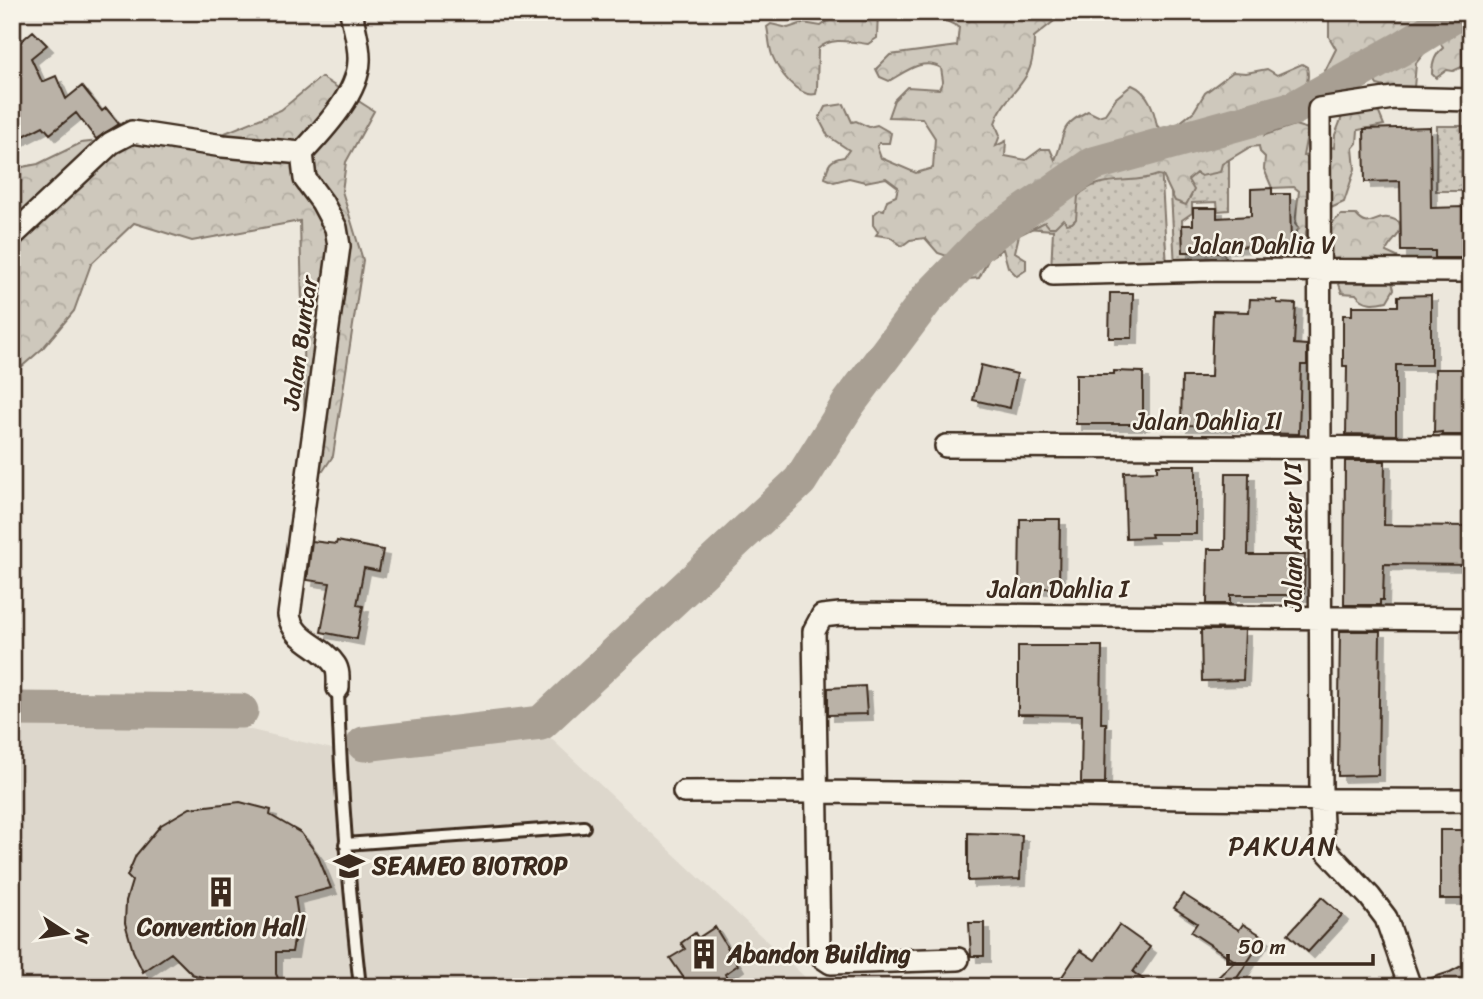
<svg xmlns="http://www.w3.org/2000/svg" width="1483" height="999" viewBox="0 0 1483 999" font-family="Sriracha,sans-serif">
	<style>
		.built { fill: #ddd7cc }
		.grass { fill: url(#grass-dots); stroke: #84796d; stroke-width: 2 }
		.forest { fill: url(#forest-crowns); stroke: #84796d; stroke-width: 2 }
		.lines { fill: none; stroke-linecap: round; stroke-linejoin: round }
		.river { stroke: #a89f93; stroke-width: 35 }
		.building { fill: #bab2a7; stroke: #3b2a1e; stroke-width: 2; filter: url(#shadow) }
		.lane-casing { stroke: #3b2a1e; stroke-width: 16 }
		.street-casing { stroke: #3b2a1e; stroke-width: 26 }
		.lane { stroke: #f7f3e8; stroke-width: 10 }
		.street { stroke: #f7f3e8; stroke-width: 21 }
		.labels { text-anchor: middle; dominant-baseline: central; stroke-width: 5; stroke-linejoin: round; paint-order: stroke }
		.street-label { font-size: 24px; fill: #3b2a1e; stroke: #f7f3e8 }
		.poi-label { font-size: 24px; font-weight: bold; fill: #3b2a1e; stroke: #f7f3e8; text-anchor: start }
		.neighbourhood-label { font-size: 26px; letter-spacing: 2px; fill: #3b2a1e; stroke: #f7f3e8 }
	</style>
	<defs>
		<pattern id="grass-dots" width="8" height="8" patternUnits="userSpaceOnUse" patternTransform="scale(1.75)"><rect width="8" height="8" fill="#cec8bc"/><path d="M2 2h.1M6 6h.1" fill="none" stroke="#b2aca1" stroke-width="1.8" stroke-linecap="round"/></pattern>
		<pattern id="forest-crowns" width="20" height="18" patternUnits="userSpaceOnUse" patternTransform="scale(1.75)"><rect width="20" height="18" fill="#cec8bc"/><path d="M2 6a3 3 0 1 1 6 0M12 15a3 3 0 1 1 6 0" fill="none" stroke="#b2aca1"/></pattern>
		<filter id="shadow"><feDropShadow dx="6" dy="6" stdDeviation="0" flood-color="#0004"/></filter>
	</defs>
	<rect width="100%" height="100%" fill="#ece7dc"/>
	<filter id="ink" filterUnits="userSpaceOnUse"><feTurbulence type="fractalNoise" baseFrequency=".0143" numOctaves="2"/><feDisplacementMap in="SourceGraphic" scale="14" xChannelSelector="R" yChannelSelector="G"/><feConvolveMatrix kernelMatrix="1 2 1 2 8 2 1 2 1" color-interpolation-filters="sRGB"/></filter>
	<g filter="url(#ink)">
		<!-- built -->
		<path class="built" d="M12,719L243,728L362,756L543,731L808,980L965,976L971,987H12Z"/>
		<!-- grass -->
		<path class="grass" d="M1437,126H1463L1462,191H1436Z
			M1229,160V210L1218,211L1217,202L1192,203V213L1182,220L1183,249L1224,250L1225,263L1175,267L1170,174Z
			M1161,165L1167,267L1051,271L1053,230L1011,227L1074,185Z"/>
		<!-- forest -->
		<path class="forest" d="M833,12H878L877,38L868,44C852,42 831,36 818,49L817,89L816,94C797,98 778,70 772,55C769,46 769,36 767,27L771,24L788,28L803,23L821,26L829,20Z
			M944,12H1056L1058,18L1034,37C1034,50 1033,65 1026,76C1016,93 1001,103 995,123L1000,135L996,146L1006,141L1005,156L1026,160L1041,149H1050L1055,160C1067,132 1056,128 1088,111L1098,116L1105,114L1116,98L1132,85C1149,92 1154,110 1157,126L1168,132L1194,111L1205,93L1233,72L1246,73L1267,69L1277,75L1302,64L1307,67C1311,83 1301,95 1303,111L1283,125L1267,130L1265,135L1295,125L1308,129L1303,156L1315,154L1322,144L1334,148L1335,135L1342,117L1373,111L1379,113L1384,125L1358,130L1357,143L1353,148L1355,169L1344,202L1331,208L1316,196C1315,202 1315,209 1313,214C1307,232 1301,229 1312,248L1311,254L1298,263L1271,267L1275,255L1299,229L1295,224L1299,191L1294,187L1272,188L1264,169L1265,157L1260,152L1259,146L1250,147L1222,164L1220,172L1201,176L1196,173L1188,180L1194,190L1186,205L1175,201L1163,176L1158,175C1133,185 1099,174 1078,196L1076,219L1072,223L1067,224L1063,219L1055,227H1049L1045,222L1019,235L1015,252L1026,259V270L1017,276L1008,267L1003,249L989,258L979,278L968,279L964,282L962,253L979,242L984,229L992,222L979,225L971,244L947,256L938,253L925,238L910,240L902,246L890,237L876,235L878,232L873,225V215L880,209L884,210L887,200L896,196L898,187L886,178L865,182L849,178L834,182L825,178C828,164 830,159 844,157L849,150L828,136L819,119L825,107L844,104L852,122L856,121L869,127L877,125L891,133L889,143H879L877,147L881,158L916,173L933,168L935,138L922,118L888,117L894,100L907,87L939,89L943,81L941,68C923,57 905,72 889,81L880,77L876,69L890,55L957,46L959,27L936,16Z
			M1329,12H1471V38C1458,44 1462,54 1464,66L1453,71L1447,70L1436,78L1432,74C1432,63 1435,54 1443,48L1440,42H1433L1416,63L1414,88H1389L1377,85L1369,71L1363,72L1342,96L1337,91L1336,81L1324,82L1323,75L1336,49L1329,37Z
			M321,77L374,111L346,162L342,191L363,260L333,456L323,471L309,469L305,430L300,221L192,241L134,223L91,264L74,311L42,349L12,375V169L38,164L81,143L164,134L225,133L281,110Z
			M1341,215H1356C1370,231 1372,216 1388,218C1392,218 1395,220 1399,222C1404,236 1390,240 1386,252L1397,257L1394,264L1369,272L1392,282L1394,289L1387,301C1375,304 1364,305 1356,294L1342,293L1338,281L1346,272L1326,268L1323,231Z"/>
		<g class="lines">
			<!-- river -->
			<path class="river" d="M12,709L241,711
				M364,744L541,723L800,481L849,403L927,299L986,238L1093,164L1294,108L1402,48L1460,12"/>
		</g>
		<!-- building -->
		<path class="building" d="M33,31L47,45L31,58L42,82L56,76L66,99L82,86L102,111L106,108L119,124L96,139L76,113L50,134L43,126L12,142V49Z
			M1430,127L1431,208L1463,207V258H1435V251H1401L1400,181L1365,182L1364,129Z
			M1272,188V194H1290L1291,250L1263,251V246L1222,247L1223,252H1183L1182,225H1193V208H1217V218L1251,216V189Z
			M1110,293H1133L1132,338H1109Z
			M1431,295V365H1396V435L1346,434L1347,366H1343V315H1352V306H1398V296Z
			M1250,299L1277,300V303L1296,304L1294,344L1307,345V365H1301L1299,434L1252,433V426L1181,425L1182,377H1211L1213,311L1249,312Z
			M981,365L1017,374L1010,408L973,400Z
			M1435,369H1471V435H1442V432L1434,433Z
			M1114,371L1143,372V424H1076V374H1114Z
			M1345,461H1385L1384,525L1471,526V565L1384,564L1383,600H1380V605H1344Z
			M1157,465H1196V534H1151L1152,537L1126,538L1124,472L1157,471Z
			M1226,473H1249L1248,555H1305L1304,595H1230V604H1207L1208,549H1225Z
			M1020,519H1060L1059,588H1019Z
			M312,541L336,544L337,541L383,550L379,571L364,568L357,605L363,606L357,639L321,632L330,583L307,580Z
			M1201,630H1245L1243,680L1202,681Z
			M1340,631H1380L1378,775L1338,776Z
			M1018,646H1102L1101,723H1106L1105,783H1081L1082,715L1018,714Z
			M865,686L867,714L828,715V688Z
			M240,802L271,810L270,815L301,833L317,854L331,888L295,897L298,917L292,952H276V974L282,987H218L219,982L192,974L171,953L143,972L133,951L125,923L126,901L132,881L127,876L136,855L161,825L190,808Z
			M1440,830H1471V899H1440Z
			M968,833L1022,835L1020,879L968,881Z
			M1183,894L1239,930L1243,924L1264,937L1231,987H1208L1235,961L1191,932L1197,923L1174,908Z
			M1322,897L1342,915L1308,952L1288,934Z
			M969,923H984V956H971Z
			M1119,925L1150,947L1133,972L1153,987H1055L1080,950L1095,960Z
			M715,927L738,965L725,974L728,980L719,987H690L670,958L685,949L681,943L695,933L698,938Z
			M1471,961V982L1462,987H1423L1422,981L1450,972Z"/>
		<g class="lines">
			<!-- lane casing -->
			<g class="lane-casing">
				<path id="lane" d="M338,688C340,788 349,887 360,987
					M345,844L584,827"/>
			</g>
			<!-- street casing -->
			<g class="street-casing">
				<path id="street" d="M12,236L111,143L132,132L223,146L302,153
					M1053,274L1213,270L1471,271
					M946,446L1471,448
					M338,688C338,680 339,671 335,665C322,645 293,641 289,615L339,246L336,228L322,202L305,179L302,153C323,130 358,94 359,61C360,46 354,27 351,12
					M684,792C946,790 1208,802 1471,800
					M958,959L831,963L822,957L819,950L814,631L822,616L840,614L1471,619
					M1410,987L1386,918L1370,897L1323,847L1321,801L1319,109L1393,98L1471,100"/>
			</g>
			<!-- lane -->
			<use href="#lane" class="lane"/>
			<!-- street -->
			<use href="#street" class="street"/>
		</g>
	</g>
	<!-- icons -->
	<defs>
		<g id="school-bare" transform="scale(2.415)"><path d="M0-5L7-2L0 1L-7-2ZM-4 1L0 2.5L4 1V4Q0 6-4 4Z" fill="#3b2a1e" stroke="#f7f3e8" stroke-width="2.5" paint-order="stroke"/></g>
		<g id="building-bare" transform="scale(2.415)"><path d="M-4-6H4V6H1V3H-1V6H-4ZM-2.5-4.3h1.7v1.8h-1.7ZM.8-4.3h1.7v1.8H.8ZM-2.5-1h1.7V.8h-1.7ZM.8-1h1.7V.8H.8Z" fill="#3b2a1e" stroke="#f7f3e8" stroke-width="2.5" paint-order="stroke"/></g>
	</defs>
	<g fill-rule="evenodd">
		<use href="#school-bare" x="349" y="866"/>
		<use href="#building-bare" x="221" y="892"/>
		<use href="#building-bare" x="704" y="954"/>
	</g>
	<g class="labels">
		<!-- street labels -->
		<g class="street-label">
			<text x="1262" y="245">Jalan Dahlia V</text>
			<text transform="translate(300 343) rotate(-82)">Jalan Buntar</text>
			<text x="1208" y="421">Jalan Dahlia II</text>
			<text transform="translate(1293 537) rotate(-90)">Jalan Aster VI</text>
			<text x="1058" y="589">Jalan Dahlia I</text>
		</g>
		<!-- poi labels -->
		<g class="poi-label">
			<text x="372" y="866">SEAMEO BIOTROP</text>
			<text x="221" y="927" text-anchor="middle">Convention Hall</text>
			<text x="727" y="954">Abandon Building</text>
		</g>
		<!-- neighbourhood labels -->
		<g class="neighbourhood-label">
			<text x="1283" y="846">PAKUAN</text>
		</g>
	</g>
	<!-- margin -->
	<rect width="1483" height="999" fill="none" stroke="#f7f3e8" stroke-width="42"/>
	<rect x="21" y="21" width="1441" height="957" fill="none" stroke="#3b2a1e" stroke-width="2.5" filter="url(#ink)"/>
	<!-- north arrow -->
	<g transform="translate(66 933) rotate(102)" stroke="#f7f3e8" stroke-width="5" paint-order="stroke">
	<path d="M0-5L12 26L0 18L-12 26Z" fill="#3b2a1e"/>
	<text y="-10" font-size="19" font-weight="bold" text-anchor="middle" fill="#3b2a1e">N</text>
	</g>
	<!-- scale -->
	<path d="M1228 954v10h145v-10" fill="none" stroke="#3b2a1e" stroke-width="3.5"/>
	<text x="1238" y="954" font-size="21" fill="#3b2a1e" stroke="#f7f3e8" stroke-width="5" paint-order="stroke">50 m</text>
</svg>
